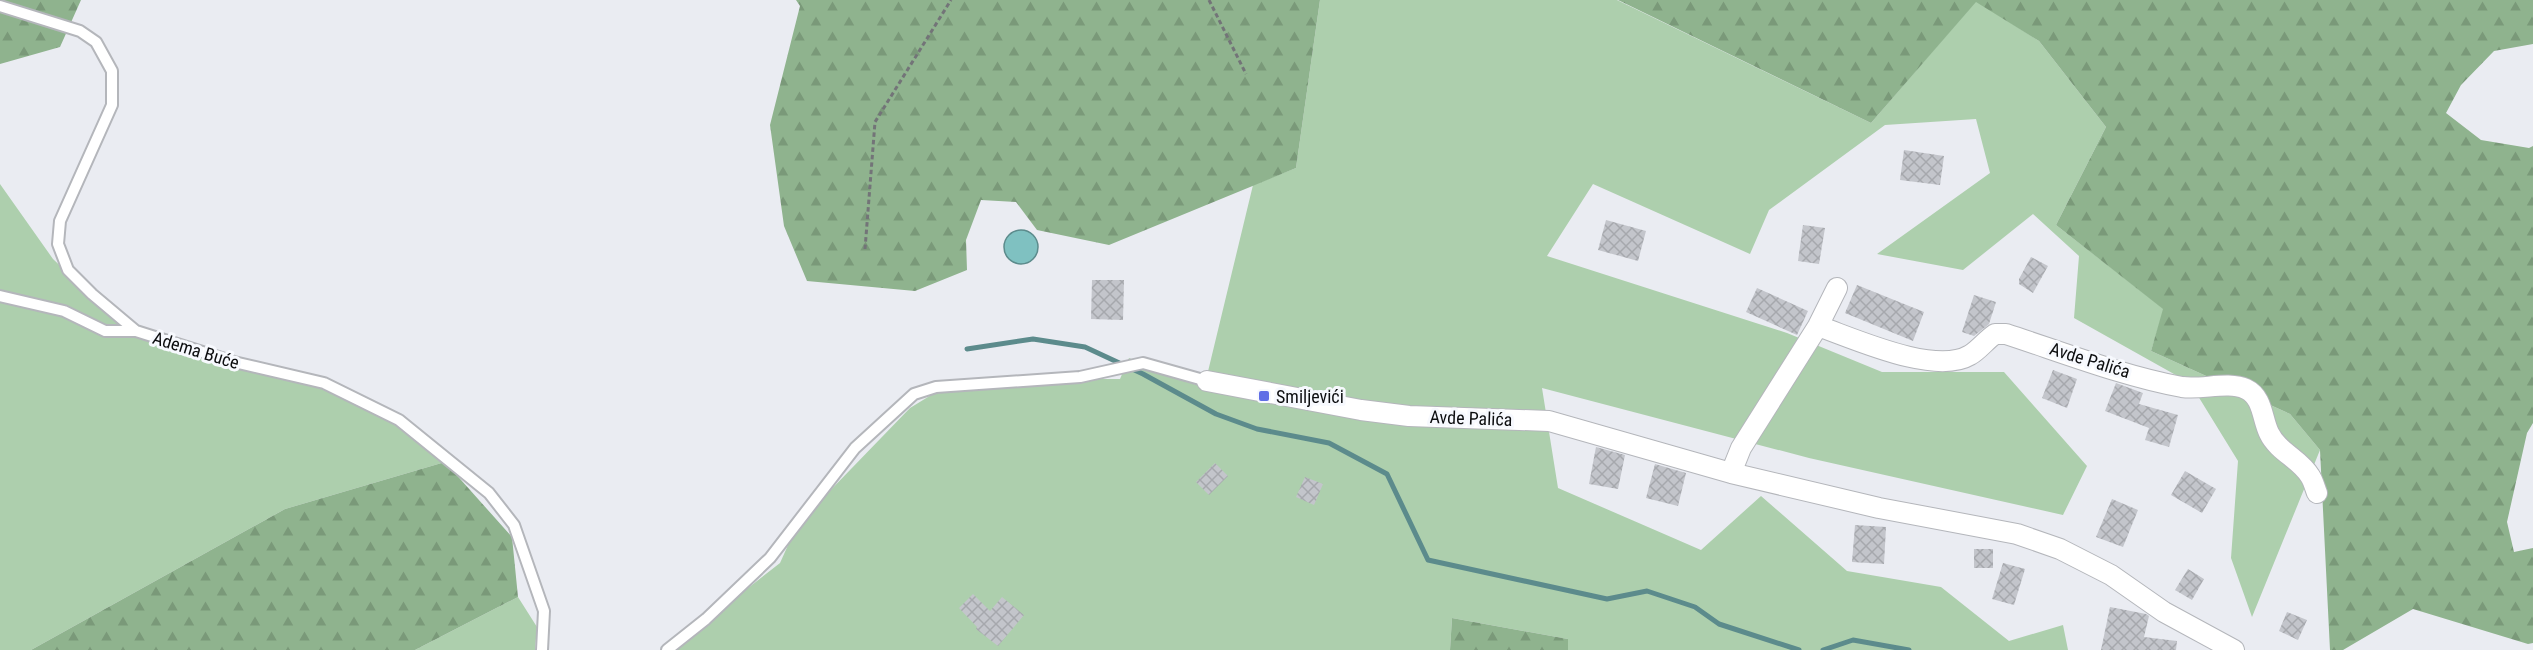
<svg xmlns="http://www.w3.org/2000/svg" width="2533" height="650" viewBox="0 0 2533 650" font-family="'Roboto Condensed',sans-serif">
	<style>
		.grass { fill: #adcfad }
		.forest { fill: url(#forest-firs) }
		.water { fill: #7fc1c1; stroke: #5c8b8c; stroke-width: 1.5 }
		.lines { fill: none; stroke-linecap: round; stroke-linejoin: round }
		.stream { stroke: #5c8b8c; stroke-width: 5 }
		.building { fill: url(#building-cross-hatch) }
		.lane-casing { stroke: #b4b6bb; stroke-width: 14 }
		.street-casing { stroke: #b4b6bb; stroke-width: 22 }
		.path { stroke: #737478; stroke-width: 3; stroke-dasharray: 4.5 3; stroke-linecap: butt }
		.lane { stroke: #fff; stroke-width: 10 }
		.street { stroke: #fff; stroke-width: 20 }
		.poi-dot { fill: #606ee6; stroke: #f7f9fe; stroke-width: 2 }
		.labels { text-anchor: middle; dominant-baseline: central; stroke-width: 6; stroke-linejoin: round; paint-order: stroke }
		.street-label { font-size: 18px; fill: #0c0d0f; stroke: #f7f9fe }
		.poi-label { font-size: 18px; fill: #0c0d0f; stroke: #f7f9fe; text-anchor: start }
	</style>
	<defs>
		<pattern id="forest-firs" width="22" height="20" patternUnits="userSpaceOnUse" patternTransform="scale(1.5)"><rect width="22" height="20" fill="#8fb38e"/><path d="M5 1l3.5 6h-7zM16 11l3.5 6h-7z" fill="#7a9979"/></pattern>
		<pattern id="building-cross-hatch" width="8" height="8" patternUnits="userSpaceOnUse" patternTransform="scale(1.5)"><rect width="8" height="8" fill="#c3c5cb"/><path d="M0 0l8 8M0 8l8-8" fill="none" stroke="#a6a8ad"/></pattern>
	</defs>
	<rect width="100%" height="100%" fill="#eaecf2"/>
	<!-- grass -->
	<path class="grass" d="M1320,0H1617L1871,123L1976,1L2039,41L2106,127L2056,225L2164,309L2151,351L2290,414L2320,450L2252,617L2231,558L2238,461L2190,383L2074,318L2079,256L2033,214L1963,270L1877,254L1990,173L1976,119L1885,125L1769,210L1750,254L1593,184L1547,256L1787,333L1882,372H2004L2087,466L2063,515L1809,458L1542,388L1558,488L1701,550L1761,496L1847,571L1941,587L2009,641L2063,625L2068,650H1568V639L1452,618L1450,650H669L780,563L789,543L821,500L910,408L941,389L1032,379H1120L1129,358L1204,388L1253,185L1296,168Z
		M0,184L53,259L132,334L327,388L400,422L445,462L285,509L31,650H0Z
		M518,597L537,627L535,650H415Z"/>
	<!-- forest -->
	<path class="forest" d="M0,0H81L60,47L0,64Z
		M796,0H1320L1296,168L1109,245L1037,230L1016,202L981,200L966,240L967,270L915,291L807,281L784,226L770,125L800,6Z
		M1618,0H2533V44L2494,51L2461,85L2446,113L2481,140L2529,148L2533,146V423L2527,433L2507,522L2514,552L2533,548V643L2528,644L2413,609L2343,650H2330L2320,450L2290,414L2151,351L2163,309L2056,225L2106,127L2039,41L1976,2L1871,123Z
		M445,462L512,537L518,597L415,650H31L285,509Z
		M1452,618L1568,639V650H1450Z"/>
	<!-- water -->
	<path class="water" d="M1004 247a17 17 0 1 1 34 0a17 17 0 1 1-34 0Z"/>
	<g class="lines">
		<!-- stream -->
		<path class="stream" d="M967,349L1033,339L1085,347L1143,374L1216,414L1257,429L1329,443L1387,474L1428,560L1607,599L1647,591L1695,607L1719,624L1799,650
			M1823,650L1853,640L1909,650"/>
	</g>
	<!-- building -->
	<path class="building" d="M1904,150L1944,156L1940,185L1900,180Z
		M1606,220L1646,231L1638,261L1598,250Z
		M1803,225L1825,228L1819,264L1798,261Z
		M2031,257L2048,266L2033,293L2019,284V279Z
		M1092,280H1124L1123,320L1091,319Z
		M1857,285L1924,312L1913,341L1845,313Z
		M1757,288L1808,311L1797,335L1746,312Z
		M1974,295L1996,302L1989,324L1974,336L1962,332Z
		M2053,370L2077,379L2067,408L2042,398Z
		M2116,383L2143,393L2139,404L2178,415L2169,447L2145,440L2149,428L2105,411Z
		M1596,447L1625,455L1618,489L1589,484Z
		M1215,463L1228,476L1209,495L1196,482Z
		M1655,464L1686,473L1678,506L1646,498Z
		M2185,471L2216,489L2202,513L2171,495Z
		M1305,477L1323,484L1314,505L1296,497Z
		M2112,499L2138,510L2123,547L2096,537Z
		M1855,525L1886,527L1884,564L1852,562Z
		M1974,549H1993V568H1974Z
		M2003,563L2025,569L2014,605L1992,599Z
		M2188,569L2204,579L2192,600L2175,590Z
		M973,594L990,611L1002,597L1024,615L998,646L976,629L977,627L959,608Z
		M2110,607L2146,614L2149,616L2144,637L2177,641L2176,650H2101Z
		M2287,612L2307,620L2298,640L2279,631Z"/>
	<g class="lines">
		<!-- lane casing -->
		<g class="lane-casing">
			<path id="lane" d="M0,6L80,31L96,42L112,71V105L60,221L58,244L68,270L92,294L136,331L234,362L324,383L399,420L489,493L514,525L544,611L542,650
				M0,296L64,311L105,331H136
				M667,650L706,619L770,558L855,448L914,394L936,387L1080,377L1143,363L1207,381"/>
		</g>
		<!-- street casing -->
		<g class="street-casing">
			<path id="street" d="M1818,326C1853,338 1935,376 1970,355C1979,350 1986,340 1995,334H2006C2064,353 2123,376 2182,387C2202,390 2228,381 2246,389C2263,397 2262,419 2269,433C2278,452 2300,459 2310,476C2313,480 2315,488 2317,493
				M1207,381L1361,410L1409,416L1549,421L1731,473L1879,508L2017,534L2060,549L2111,575L2164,612L2234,650
				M1731,473L1741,448L1818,326L1837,288"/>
		</g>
		<!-- path -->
		<path class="path" d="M1209,0L1246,74
			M865,249L875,122L951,0"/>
		<!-- lane -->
		<use href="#lane" class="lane"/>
		<!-- street -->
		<use href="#street" class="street"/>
	</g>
	<!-- markers -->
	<rect class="poi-dot" x="1258" y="390" width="12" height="12" rx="3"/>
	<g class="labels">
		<!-- street labels -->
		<g class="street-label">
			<text transform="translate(196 350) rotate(17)">Adema Buće</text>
			<text transform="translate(2090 360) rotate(17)">Avde Palića</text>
			<text transform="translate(1471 418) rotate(2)">Avde Palića</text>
		</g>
		<!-- poi labels -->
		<g class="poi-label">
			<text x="1276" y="396">Smiljevići</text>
		</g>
	</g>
</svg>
